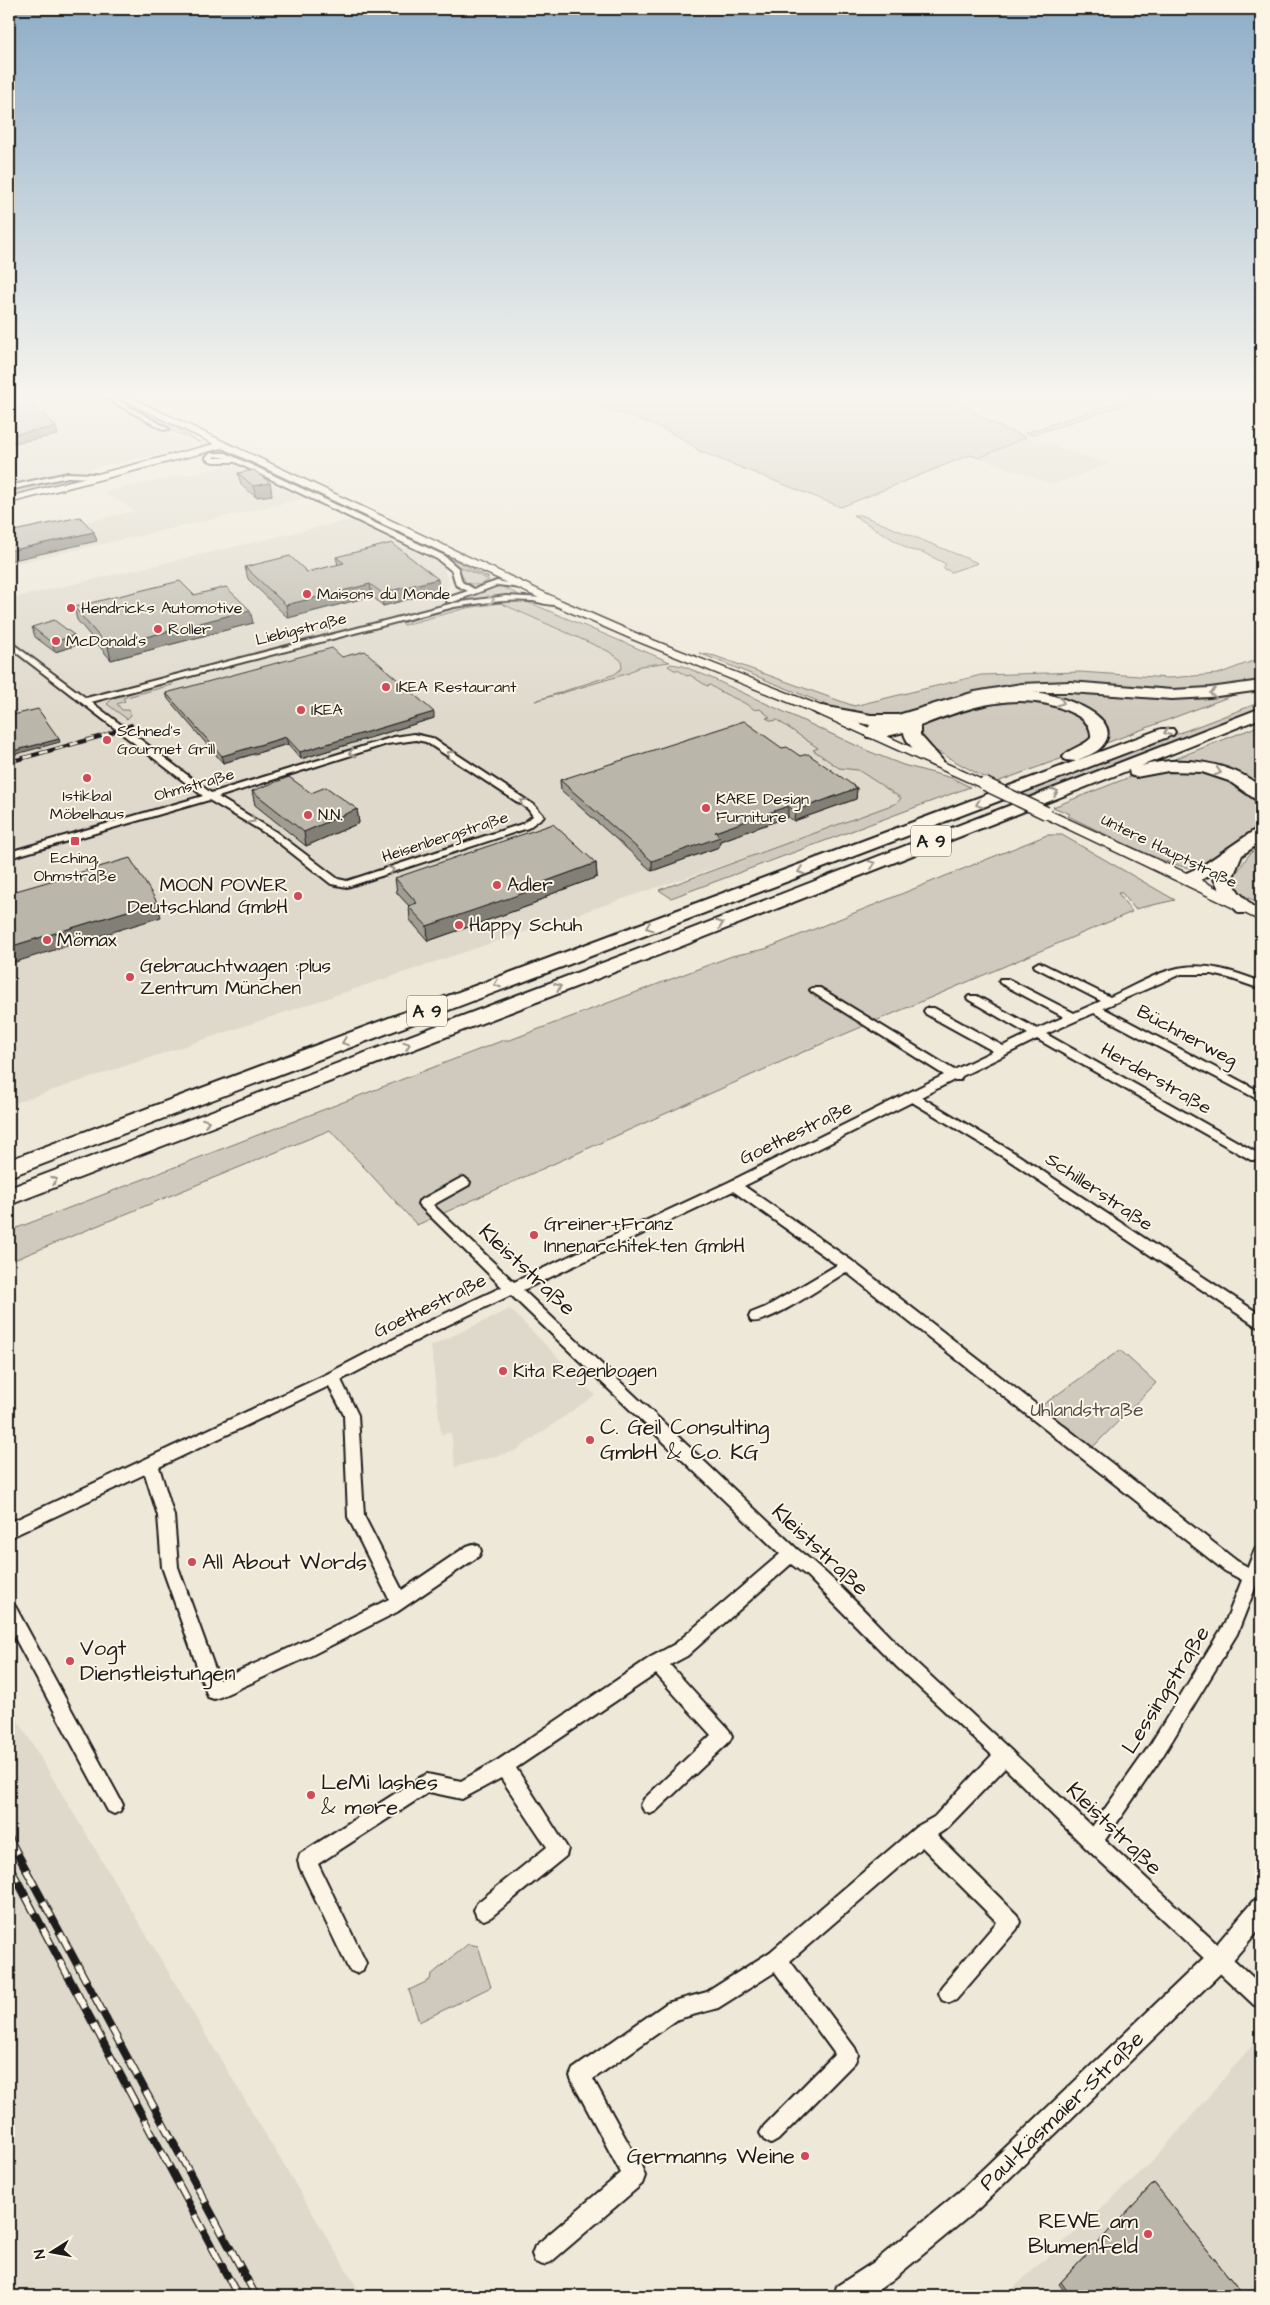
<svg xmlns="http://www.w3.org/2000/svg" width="1270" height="2305" viewBox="0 0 1270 2305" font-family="'Architects Daughter',sans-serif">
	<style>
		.built { fill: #ded9cb }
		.green { fill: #cfcabd; stroke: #76736c }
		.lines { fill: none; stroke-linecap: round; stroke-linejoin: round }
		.minor-casing { stroke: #1c1c1c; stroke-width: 4 }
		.tertiary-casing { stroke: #1c1c1c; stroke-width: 4 }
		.secondary-casing { stroke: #1c1c1c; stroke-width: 3 }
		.motorway-casing { stroke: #1c1c1c; stroke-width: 4 }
		.minor { fill: #fcf5e5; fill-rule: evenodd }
		.tertiary { fill: #fcf5e5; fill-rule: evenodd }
		.secondary { fill: #fcf5e5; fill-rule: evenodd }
		.motorway { fill: #fcf5e5; fill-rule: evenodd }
		.rail-far1-casing { stroke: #1c1c1c; stroke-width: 4 }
		.rail-casing { stroke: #1c1c1c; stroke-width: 8 }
		.rail-far1 { stroke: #fcf5e5; stroke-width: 2.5; stroke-dasharray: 8; stroke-linecap: butt }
		.rail { stroke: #fcf5e5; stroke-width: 5.5; stroke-dasharray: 18; stroke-linecap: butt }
		.secondary-bridge-casing { stroke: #1c1c1c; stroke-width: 15; stroke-linecap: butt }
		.secondary-bridge { stroke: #fcf5e5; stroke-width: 12 }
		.wall { fill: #a09d92; stroke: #1c1c1c }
		.shaded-wall { fill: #827f77; stroke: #1c1c1c }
		.building { fill: #bab6aa; stroke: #1c1c1c }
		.oneway { stroke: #97938b }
		.poi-dot { fill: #d1495b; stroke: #fcf5e5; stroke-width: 2 }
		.labels { text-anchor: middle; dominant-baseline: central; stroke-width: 4; stroke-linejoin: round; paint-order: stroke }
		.far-poi-label { font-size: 16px; fill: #1c1c1c; stroke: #fcf5e5; text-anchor: start }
		.far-street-label { font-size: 16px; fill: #1c1c1c; stroke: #fcf5e5 }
		.shield { fill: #fcf5e5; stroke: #5f5d58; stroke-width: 1 }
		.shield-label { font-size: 18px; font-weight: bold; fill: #1c1c1c }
		.poi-label { font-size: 19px; fill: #1c1c1c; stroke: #fcf5e5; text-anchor: start }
		.street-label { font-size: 19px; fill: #1c1c1c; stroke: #fcf5e5 }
		.park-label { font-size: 19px; fill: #52504c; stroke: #fcf5e5 }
		.near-street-label { font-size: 22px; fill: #1c1c1c; stroke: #fcf5e5 }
		.near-poi-label { font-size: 22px; fill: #1c1c1c; stroke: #fcf5e5; text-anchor: start }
	</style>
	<rect width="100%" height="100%" fill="#eee8d9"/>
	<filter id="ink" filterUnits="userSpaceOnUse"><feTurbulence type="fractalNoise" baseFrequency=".02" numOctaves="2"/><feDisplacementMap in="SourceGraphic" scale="10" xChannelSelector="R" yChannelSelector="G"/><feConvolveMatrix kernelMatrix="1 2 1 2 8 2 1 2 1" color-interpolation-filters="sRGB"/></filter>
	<g filter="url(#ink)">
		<!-- built -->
		<path class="built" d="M9,396H97L189,442L191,446L184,449L56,476L53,484L9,496Z
			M1026,437L1109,464L1053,484L979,458Z
			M232,465L303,499L9,565V539L135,511L103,492Z
			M349,520L443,565L449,584L445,593L467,608L497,603H514L635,653L681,668L754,703L901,798L898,803L822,832L9,1105V599Z
			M510,1309L595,1395L515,1451L455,1467L451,1433L441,1434L431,1346Z
			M9,1705L362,2296H9Z
			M1261,2035V2296H1016L1011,2290L1152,2162Z"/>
		<!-- green -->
		<path class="green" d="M110,396H115L164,420L201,443L170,430L166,425Z
			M562,396H953C972,414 1001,429 1026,437L979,458L970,455L841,507L699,451C670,424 601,408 562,396Z
			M1137,396H1152L1032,435L1025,433Z
			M215,450L227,451L242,457L415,540L489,578L456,565L444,556Z
			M85,476L9,497L20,493L12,488L70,477Z
			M853,515H861L978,563L951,572L943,568L946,564L922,552L910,550Z
			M458,567L462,568L489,580L479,585L466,583Z
			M501,586L519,595L449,604L485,589Z
			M520,600L535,605L670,662L640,666L629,673L535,701L615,674L622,668L621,660L608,651L500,603L467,608L404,625L402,623L459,607Z
			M699,653L715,656L854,706L981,675L1080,672L1169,678L1218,674L1261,658V682L1192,692L1075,685L884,717L852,715Z
			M671,664L683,666L709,677L868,751L903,765L952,778L970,787L671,898L659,890L897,803L901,798L858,770L839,768L813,750L818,748L777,720L772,721L766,718L770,717L760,709L755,710C741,699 725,696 710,685L707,686L690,675L687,676L678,670H674L668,666Z
			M175,679L172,685L123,698L125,701L117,704L122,710H129L131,715L127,719L107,704L113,698L137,691L108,698L113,695Z
			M1020,691L1236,693H1239L1101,745L1095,717Z
			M1026,697L1077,711L1095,733L1082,751L997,782L980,775L920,742L919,725L986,702Z
			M1261,702V707L1029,796L1022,793Z
			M1261,725L1258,743L1261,755V789L1248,780L1164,763Z
			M1168,769C1201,772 1237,773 1260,801L1261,820C1251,835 1213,868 1194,868C1170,869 1094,828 1068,816L1070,814L1053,807L1125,779Z
			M1047,835H1062L1175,900L1135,909L1122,893H1118L1132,912L812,1048L417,1225L330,1130L9,1262V1231L504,1040H510L732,956L765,949Z
			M1261,843V864L1255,870L1254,875L1261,882V905L1240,893L1233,878L1248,856Z
			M1120,1350L1156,1383L1090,1450L1037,1409Z
			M468,1944L478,1946L491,1987L419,2022L409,1990L430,1980L431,1975Z"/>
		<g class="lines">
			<!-- minor casing -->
			<g class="minor-casing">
				<path id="minor" d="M102,396H110L169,429L164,430Z
					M211,453H226L443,555L458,568L462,582L474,589L497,581L525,586L521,588L498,585L453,602H447V598L468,591L456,585L452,571L437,559L235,462H213L206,459V457ZM215,456L227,458H213Z
					M68,473L95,474L98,476L95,478L68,477L9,490V486Z
					M506,596L545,598L562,603C555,608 540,602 532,601C506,599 480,603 454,607L91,702L211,793L394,737L414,734L432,738L534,805L544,816L528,828L347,887L331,884L270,836L209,800L9,858V852L203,796L9,647V641L86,698L454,603ZM416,740L426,742L528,809L533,816L522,824L347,881L338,879L276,832L218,797L387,744Z
					M1039,962L1110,997C1132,987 1155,973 1178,968C1206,962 1236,972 1261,982V989L1229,978L1212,974H1181L1103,1008L1261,1092V1101L1094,1013L1046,1034L1259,1154L1261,1157L1259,1160H1251L1037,1039L962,1076L960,1080H954L921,1097L1018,1155L1261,1315V1327L1256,1326L1010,1161L912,1102L744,1186L852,1261L1237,1561L1248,1567L1255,1549L1261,1547V1573L1237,1634L1162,1757L1105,1840L1261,1985V2008L1254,2005L1086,1848L1005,1768L946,1829L937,1835L1017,1915L1020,1922L1017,1929L956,2000L949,2003L942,2000L939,1993L942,1986L997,1922L922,1847L790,1961L855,2048L858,2055L855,2062L778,2140L771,2144L764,2140L760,2133L764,2126L835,2054L775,1972L718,2008L678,2019L593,2079L642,2168L645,2176L642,2184L551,2262L543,2265L535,2262L532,2254L535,2246L621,2173L573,2083L570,2076L573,2069L667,2003L707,1992L770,1952L916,1827L934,1817L992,1755L897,1667L807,1576L791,1564L687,1656L670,1665L729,1730L732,1736L729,1742L656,1811L650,1814L644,1811L641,1805L644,1799L711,1735L656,1674L516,1768L568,1849L566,1856L491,1917L484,1920L477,1917L474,1910L477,1903L547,1847L501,1778L462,1799L429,1792L318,1864L366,1963L363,1970L356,1973L349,1970L300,1868L298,1861L300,1854L421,1777L427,1774L461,1781L498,1760L651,1657L675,1644L780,1554L511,1295L431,1333L341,1380L358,1415L364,1516L402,1590L467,1546L473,1544L479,1546L481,1551L479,1556L397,1612L306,1658L220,1697L214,1699L208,1697L162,1567L158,1516L145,1474L9,1538V1523L327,1374L421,1325L502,1287L418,1204L419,1201L459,1179L464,1177L470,1182L469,1185L433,1205L514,1282L729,1182L944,1075L812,992L810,990L812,988H820L954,1070L993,1051L926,1014L924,1011L926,1008H934L1003,1046L1028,1034L969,1000L967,998L969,996H977L1037,1029L1064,1017L1000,983L999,981L1000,979H1008L1074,1013L1101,1001L1035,967L1034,965ZM733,1191L837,1265L766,1307L751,1313L749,1317L751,1321C767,1326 829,1282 846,1272L1225,1571L1242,1580L1225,1623L1150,1745L1092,1827C1032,1769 970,1713 909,1656C872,1620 838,1580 797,1549L523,1290ZM329,1386L344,1415L348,1517L389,1599L294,1646L219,1680L178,1567L174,1516L159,1467Z
					M9,1603L15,1606L120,1799L123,1805L120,1811L114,1814L108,1811L9,1627Z"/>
			</g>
			<!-- tertiary casing -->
			<g class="tertiary-casing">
				<path id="tertiary" d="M1261,1898V1927L1227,1967L978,2209L892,2280L870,2296H834L837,2286L874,2262L960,2191L1211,1951L1253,1901Z"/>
			</g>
			<!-- secondary casing -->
			<g class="secondary-casing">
				<path id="secondary" d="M115,396H127L562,601L640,635L826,708L991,784L990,787H980L818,714L632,639L554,605L222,448L9,503V497L214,444Z
					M1046,809L1193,876L1261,911V921L1041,816L1039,813L1041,810Z"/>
			</g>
			<!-- motorway casing -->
			<g class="motorway-casing">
				<path id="motorway" d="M1261,681V690L1210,697L1172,699L1070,692H1034C1056,694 1135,718 1098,750C1093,754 1084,757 1078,760L1161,729H1173L1175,732L1173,735L9,1177V1160L1076,761L1065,760L1063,757C1069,748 1083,747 1091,738C1092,725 1083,718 1072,713C1023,688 968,707 920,726V735L943,761L935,766C925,763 904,742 904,732L879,738L867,737L865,734L870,725L817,714L814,711L817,708L822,706L871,715H898L975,692L1021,684L1070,682L1172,690L1210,688Z
					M1261,708V718L1141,766C1181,755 1229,761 1261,787V800L1255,799L1229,781L1202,772L1168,771L1136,777L1130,775L1129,770L682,946L9,1205V1188L668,938Z
					M1261,829V842L1242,855L1232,879L1238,891L1255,909L1253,913H1239L1223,897L1214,879L1217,872L1194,883H1182L1179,879L1182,875L1202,866L1255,830Z"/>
			</g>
			<!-- minor -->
			<use href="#minor" class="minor"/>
			<!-- tertiary -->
			<use href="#tertiary" class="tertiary"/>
			<!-- secondary -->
			<use href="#secondary" class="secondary"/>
			<!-- motorway -->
			<use href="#motorway" class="motorway"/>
			<!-- rail-far1 casing -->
			<g class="rail-far1-casing">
				<path id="rail-far1" d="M9,762L102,736L131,725"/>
			</g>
			<!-- rail casing -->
			<g class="rail-casing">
				<path id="rail" d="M9,1838L256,2296
					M9,1865L238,2296"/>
			</g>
			<!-- rail-far1 -->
			<use href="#rail-far1" class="rail-far1"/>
			<!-- rail -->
			<use href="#rail" class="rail"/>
			<!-- secondary-bridge casing -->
			<g class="secondary-bridge-casing">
				<path id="secondary-bridge" d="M985,784L1046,813"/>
			</g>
			<!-- secondary-bridge -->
			<use href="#secondary-bridge" class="secondary-bridge"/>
		</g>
		<!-- wall -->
		<path class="wall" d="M238,473L270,483L272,495L256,497L241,485Z
			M336,557L439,591L383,606L372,596L288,618L248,579L245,567L307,572L338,565Z
			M194,595L253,623L111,660L77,620L74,607Z
			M32,627L74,635L77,645L55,652L35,637Z
			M342,657L434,718L301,759L288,744L223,763L168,699L166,693Z
			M782,748L800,756L857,788L856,799L794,821L788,817L720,841L719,847L652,871L561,790L560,780Z
			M252,791L311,793L357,809L359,823L306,846L255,805Z
			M596,863L597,877L546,896V898L537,901V903L428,941L410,920L409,906L397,893L395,878Z
			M1154,2183L1244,2296H1068L1059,2284Z"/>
		<!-- shaded-wall -->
		<path class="shaded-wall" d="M56,427L58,435L9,444V435Z
			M270,483L272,495L256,497L253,486Z
			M94,532L97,541L9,561V551Z
			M438,579L439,591L383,606L382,593Z
			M370,584L372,596L288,618L286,605Z
			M250,610L253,623L111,660L108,647Z
			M74,635L77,645L55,652L52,643Z
			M434,712V718L301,759L300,752Z
			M286,737L288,744L223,763L222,756Z
			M59,739L60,742L9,756V752Z
			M857,788L856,799L794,821L795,811Z
			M788,806V817L720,841L719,847L652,871V861L715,832Z
			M357,809L359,823L306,846L304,832Z
			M596,863L597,877L546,896V898L537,901V903L428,941L427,926L535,888L544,882Z
			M157,902L161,917L9,964V947Z"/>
		<!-- building -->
		<path class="building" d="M9,396H25L56,427L9,435Z
			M254,470L270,483L253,486L238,473Z
			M80,517L94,532L9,551V532Z
			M392,543L438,579L382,593L370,584L286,605L245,567L290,556L307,572L344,563L336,557Z
			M180,581L194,595L226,587L250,610L108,647L74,607Z
			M54,620L74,635L52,643L32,627Z
			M332,648L342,657L365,651L434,712L300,752L286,737L222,756L166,693Z
			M38,709L59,739L9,752V716Z
			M744,721L782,748L787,747L800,756L808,754L857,788L795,811L788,806L715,832L720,837L652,861L560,780Z
			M289,777L311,793L326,787L357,809L304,832L252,791Z
			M553,824L596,863L544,882L545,884L535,888L536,889L427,926L408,906L417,903L395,878Z
			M130,858L157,902L9,947V893Z
			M1154,2183L1244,2296H1071L1061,2282Z"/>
		<!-- one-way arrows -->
		<defs><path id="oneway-chevron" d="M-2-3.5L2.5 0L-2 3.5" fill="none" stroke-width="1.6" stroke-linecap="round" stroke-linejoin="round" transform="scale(1.25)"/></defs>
		<g class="oneway">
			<use href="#oneway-chevron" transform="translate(491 600) rotate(-7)"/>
			<use href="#oneway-chevron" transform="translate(1213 693) rotate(175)"/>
			<use href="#oneway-chevron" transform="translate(1061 702) rotate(18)"/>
			<use href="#oneway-chevron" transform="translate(1167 732) rotate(159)"/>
			<use href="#oneway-chevron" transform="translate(352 753) rotate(163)"/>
			<use href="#oneway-chevron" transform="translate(450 754) rotate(-147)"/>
			<use href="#oneway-chevron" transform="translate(1218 772) rotate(16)"/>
			<use href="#oneway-chevron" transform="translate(1055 792) rotate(-21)"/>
			<use href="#oneway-chevron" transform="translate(523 802) rotate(-147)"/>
			<use href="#oneway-chevron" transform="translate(979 804) rotate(159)"/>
			<use href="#oneway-chevron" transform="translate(252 820) rotate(30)"/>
			<use href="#oneway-chevron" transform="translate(872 864) rotate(-21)"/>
			<use href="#oneway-chevron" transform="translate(391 870) rotate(-18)"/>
			<use href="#oneway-chevron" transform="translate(801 871) rotate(160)"/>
			<use href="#oneway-chevron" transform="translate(720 924) rotate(-21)"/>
			<use href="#oneway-chevron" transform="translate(649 927) rotate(160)"/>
			<use href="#oneway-chevron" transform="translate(497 984) rotate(159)"/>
			<use href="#oneway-chevron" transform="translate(558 987) rotate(-21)"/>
			<use href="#oneway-chevron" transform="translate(345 1042) rotate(159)"/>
			<use href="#oneway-chevron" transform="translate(407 1045) rotate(-21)"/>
			<use href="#oneway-chevron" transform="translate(206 1122) rotate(-21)"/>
			<use href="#oneway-chevron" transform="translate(54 1180) rotate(-21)"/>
		</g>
	</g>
	<!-- sky -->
	<linearGradient id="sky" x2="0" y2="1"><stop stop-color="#8eadc8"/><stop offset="0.55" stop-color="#f7f5ee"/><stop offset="1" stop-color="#f7f5ee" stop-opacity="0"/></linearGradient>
	<rect width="1270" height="719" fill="url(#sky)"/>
	<!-- markers -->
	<g class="poi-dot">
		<circle cx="307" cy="594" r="5"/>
		<circle cx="71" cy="608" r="5"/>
		<circle cx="158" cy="629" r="5"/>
		<circle cx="56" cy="641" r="5"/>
		<circle cx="386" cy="687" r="5"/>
		<circle cx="301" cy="710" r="5"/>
		<circle cx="107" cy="740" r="5"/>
		<circle cx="87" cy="778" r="5"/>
		<circle cx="706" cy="808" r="5"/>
		<circle cx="308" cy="815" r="5"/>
		<rect x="70" y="836" width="10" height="10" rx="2.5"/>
		<circle cx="497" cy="885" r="5"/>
		<circle cx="298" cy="896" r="5"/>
		<circle cx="459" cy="925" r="5"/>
		<circle cx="47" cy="940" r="5"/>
		<circle cx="130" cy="977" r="5"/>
		<circle cx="534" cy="1235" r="5"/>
		<circle cx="503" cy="1371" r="5"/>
		<circle cx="590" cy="1440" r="5"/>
		<circle cx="192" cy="1562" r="5"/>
		<circle cx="70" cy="1661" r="5"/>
		<circle cx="311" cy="1795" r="5"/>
		<circle cx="805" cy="2156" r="5"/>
		<circle cx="1148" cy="2234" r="5"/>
	</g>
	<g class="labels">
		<!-- far-poi labels -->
		<g class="far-poi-label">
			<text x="317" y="594">Maisons du Monde</text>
			<text x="81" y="608">Hendricks Automotive</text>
			<text x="168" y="629">Roller</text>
			<text x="66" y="641">McDonald's</text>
			<text x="396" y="687">IKEA Restaurant</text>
			<text x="311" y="710">IKEA</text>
			<text x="117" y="731">Schned's<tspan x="117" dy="18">Gourmet Grill</tspan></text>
			<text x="87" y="796" text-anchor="middle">Istikbal<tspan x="87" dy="18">Möbelhaus</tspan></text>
			<text x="716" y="799">KARE Design<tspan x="716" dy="18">Furniture</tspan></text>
			<text x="318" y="815">N.N.</text>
			<text x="75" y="858" text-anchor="middle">Eching,<tspan x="75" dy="18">Ohmstraße</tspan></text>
		</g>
		<!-- far-street labels -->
		<g class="far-street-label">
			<text transform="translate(301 629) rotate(-14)">Liebigstraße</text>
			<text transform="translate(194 785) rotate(-16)">Ohmstraße</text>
			<text transform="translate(445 837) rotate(-18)">Heisenbergstraße</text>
			<text transform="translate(1169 851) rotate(26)">Untere Hauptstraße</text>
		</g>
		<!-- shield labels -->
		<g class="shield">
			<rect x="911" y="825.5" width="40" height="31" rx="4"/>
			<rect x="407" y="995.5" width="40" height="31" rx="4"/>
		</g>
		<g class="shield-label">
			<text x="931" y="841">A 9</text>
			<text x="427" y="1011">A 9</text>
		</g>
		<!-- poi labels -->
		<g class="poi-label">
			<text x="288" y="885" text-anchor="end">MOON POWER<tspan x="288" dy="22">Deutschland GmbH</tspan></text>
			<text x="507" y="885">Adler</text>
			<text x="469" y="925">Happy Schuh</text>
			<text x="57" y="940">Mömax</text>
			<text x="140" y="966">Gebrauchtwagen :plus<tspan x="140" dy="22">Zentrum München</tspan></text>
			<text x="544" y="1224">Greiner+Franz<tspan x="544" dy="22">Innenarchitekten GmbH</tspan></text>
			<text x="513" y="1371">Kita Regenbogen</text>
		</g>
		<!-- street labels -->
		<g class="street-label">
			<text transform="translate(1187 1036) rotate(28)">Büchnerweg</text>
			<text transform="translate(1156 1079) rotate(30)">Herderstraße</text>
			<text transform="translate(796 1133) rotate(-26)">Goethestraße</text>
			<text transform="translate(1099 1192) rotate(34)">Schillerstraße</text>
			<text transform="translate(430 1306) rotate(-26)">Goethestraße</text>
		</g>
		<!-- park labels -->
		<g class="park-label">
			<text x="1087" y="1410">Uhlandstraße</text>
		</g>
		<!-- near-street labels -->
		<g class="near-street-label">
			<text transform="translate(527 1270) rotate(43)">Kleiststraße</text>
			<text transform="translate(820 1550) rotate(43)">Kleiststraße</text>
			<text transform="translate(1166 1690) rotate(-58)">Lessingstraße</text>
			<text transform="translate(1114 1829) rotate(44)">Kleiststraße</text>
			<text transform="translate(1062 2111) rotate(-44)">Paul-Käsmaier-Straße</text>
		</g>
		<!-- near-poi labels -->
		<g class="near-poi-label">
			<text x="600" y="1427">C. Geil Consulting<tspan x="600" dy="25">GmbH &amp; Co. KG</tspan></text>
			<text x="202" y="1562">All About Words</text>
			<text x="80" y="1648">Vogt<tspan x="80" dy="25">Dienstleistungen</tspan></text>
			<text x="321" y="1782">LeMi lashes<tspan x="321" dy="25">&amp; more</tspan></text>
			<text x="795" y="2156" text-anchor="end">Germanns Weine</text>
			<text x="1138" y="2221" text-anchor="end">REWE am<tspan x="1138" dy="25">Blumenfeld</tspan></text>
		</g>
	</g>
	<!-- margin -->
	<rect width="1270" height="2305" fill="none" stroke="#fcf5e5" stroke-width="30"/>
	<rect x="15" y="15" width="1240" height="2275" fill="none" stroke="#1c1c1c" stroke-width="2" filter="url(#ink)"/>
	<!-- north arrow -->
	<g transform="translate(52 2252) rotate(259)" stroke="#fcf5e5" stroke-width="4" paint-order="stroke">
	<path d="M0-4L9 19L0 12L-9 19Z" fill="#1c1c1c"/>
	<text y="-8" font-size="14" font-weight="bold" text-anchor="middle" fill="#1c1c1c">N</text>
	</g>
</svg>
